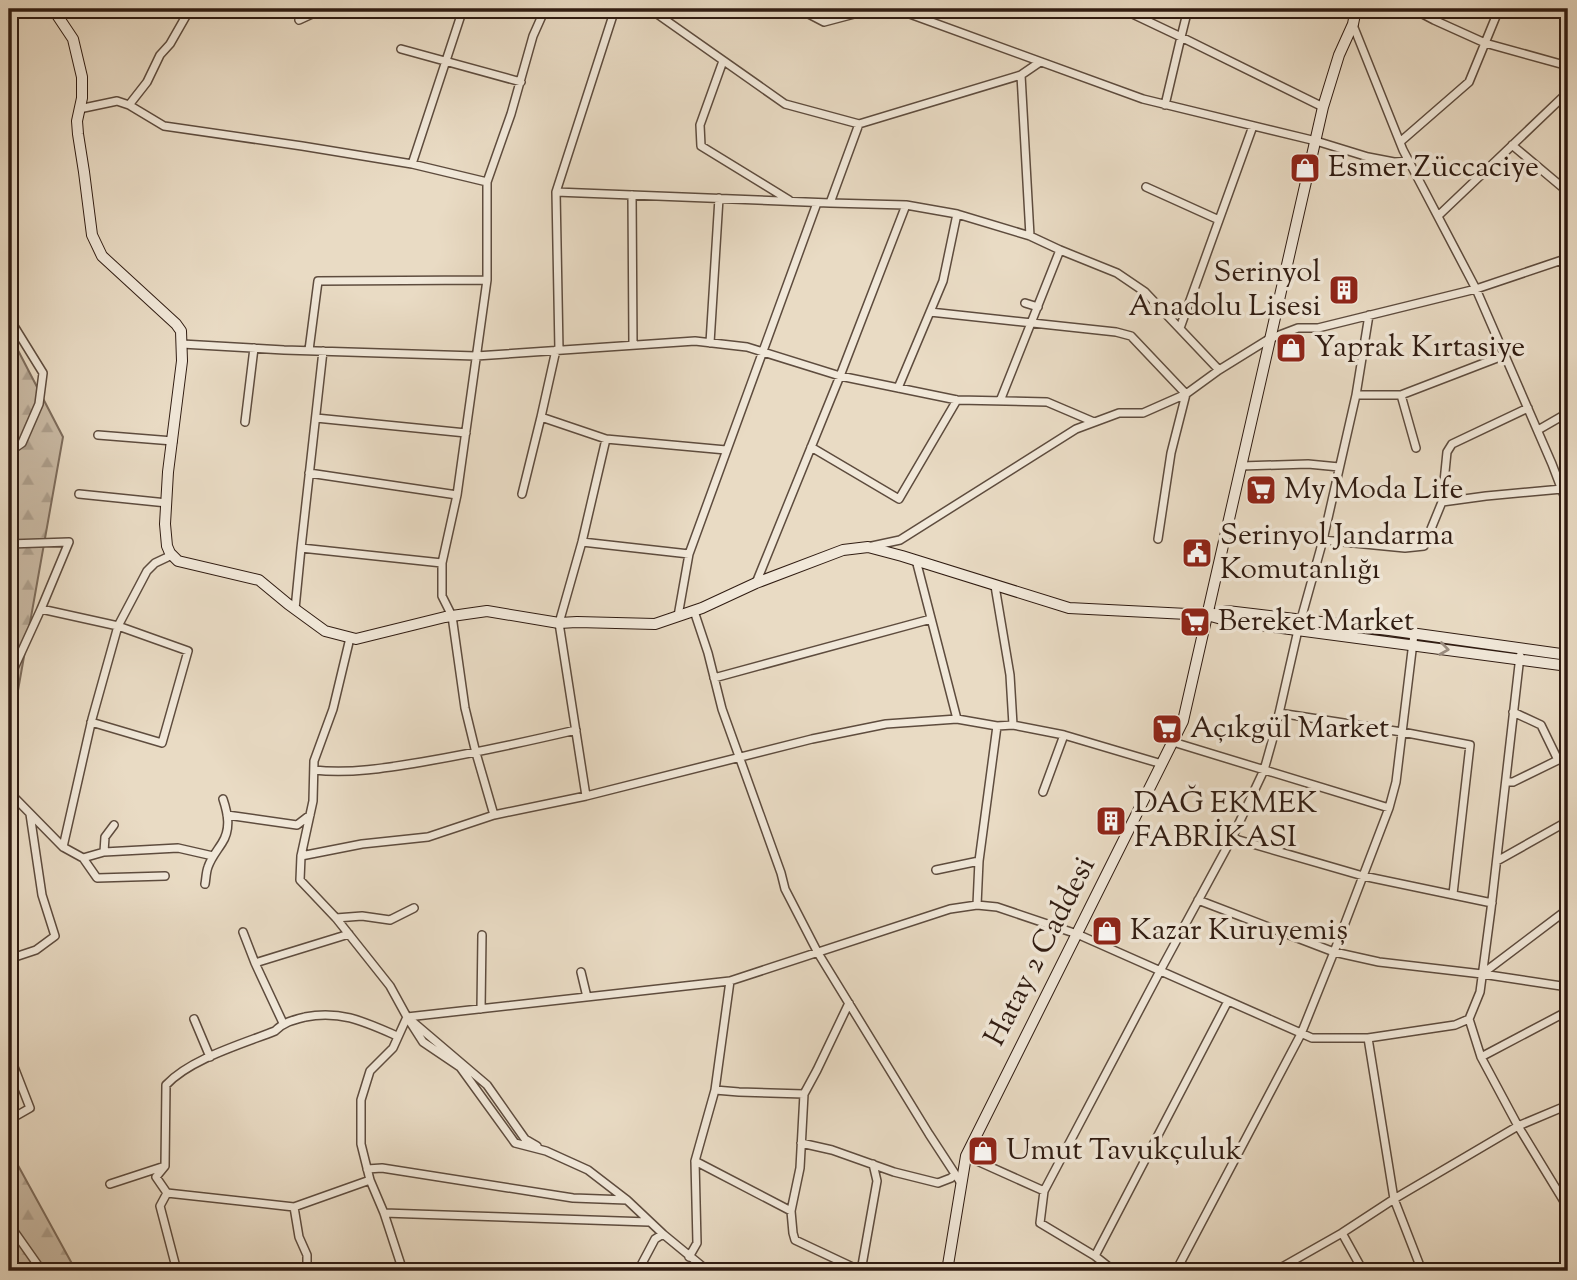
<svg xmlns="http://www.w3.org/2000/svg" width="1577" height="1280" viewBox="0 0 1577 1280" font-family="'Sorts Mill Goudy',serif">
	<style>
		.forest { fill: url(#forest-firs); stroke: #7d6c5c; stroke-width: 2 }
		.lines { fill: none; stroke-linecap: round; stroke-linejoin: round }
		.street-casing { stroke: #5e4c3e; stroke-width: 10 }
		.secondary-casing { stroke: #301c12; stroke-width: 12 }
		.street { stroke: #f1e8d9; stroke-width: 7 }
		.secondary { stroke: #f1e8d9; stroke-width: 10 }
		.oneway { stroke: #9a8c7f }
		.labels { text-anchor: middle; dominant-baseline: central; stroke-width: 7; stroke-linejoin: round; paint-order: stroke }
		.poi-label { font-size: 30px; fill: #301c12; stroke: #f1e8d9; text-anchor: start }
		.street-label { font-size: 30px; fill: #301c12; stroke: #f1e8d9 }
	</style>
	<defs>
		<pattern id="forest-firs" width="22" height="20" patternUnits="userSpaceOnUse" patternTransform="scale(1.75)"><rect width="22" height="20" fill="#cabba6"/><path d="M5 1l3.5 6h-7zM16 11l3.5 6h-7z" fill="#aea08e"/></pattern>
	</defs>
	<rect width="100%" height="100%" fill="#e9dbc4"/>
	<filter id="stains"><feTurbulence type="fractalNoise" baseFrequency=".00286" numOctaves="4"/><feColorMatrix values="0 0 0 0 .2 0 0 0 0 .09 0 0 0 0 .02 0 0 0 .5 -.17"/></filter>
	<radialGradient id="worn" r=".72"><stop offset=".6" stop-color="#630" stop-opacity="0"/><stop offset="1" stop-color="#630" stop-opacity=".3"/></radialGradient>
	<!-- forest -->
	<path class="forest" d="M9,333L63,437L9,741Z
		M9,1149L76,1271H9Z"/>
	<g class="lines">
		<!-- street casing -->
		<g class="street-casing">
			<path id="street" d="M650,9L785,104L859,124L830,203L906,205L957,214L1030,236L1060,250L1117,273L1145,292L1219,370
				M799,9L824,22L873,9
				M896,9L1143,99L1316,141L1368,157L1394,162L1409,161
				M1122,9L1181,37L1188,9
				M1413,9L1434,20L1485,43L1568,66
				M299,20L323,9
				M1353,25L1403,150L1476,289L1552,464L1568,506
				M401,49L521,82
				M723,61L700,125L701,146L789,200
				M129,105L147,82L160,55L170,44L190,9
				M1165,105L1181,37L1323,107
				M79,109L117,101L129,105L164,126L302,146L412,164L487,182
				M859,124L1021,75
				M1400,142L1469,82L1499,9
				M1512,145L1568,192
				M412,164L463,9
				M1146,187L1219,220
				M556,192L830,203
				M632,195L633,345
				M1438,216L1568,92
				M1030,236L1021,75L1040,62
				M1562,260L1568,274
				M1025,303L1038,307
				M930,312L1116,332L1131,336L1186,394L1171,453L1158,539
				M1369,315L1356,395H1401L1505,355
				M9,318L43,373L39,404L22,443L9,452
				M1180,328L1253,126
				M710,343L719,198
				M182,344L284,350L476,356L695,341L747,347L840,376L957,400L1047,402L1094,422
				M309,350L318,281L487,280
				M556,350L541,417L606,439L726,450
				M559,350L556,192L615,9
				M898,388L943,281L957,214
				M1401,395L1416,448
				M1000,401L1060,250
				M316,418L466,433
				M245,422L254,348
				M1538,430L1564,415L1568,410
				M98,435L173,441
				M811,447L899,499L957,400
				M1241,466L1308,464L1339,467
				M309,473L457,495
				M79,494L167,503
				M522,494L541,417
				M1442,502L1486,496L1562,489
				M1323,540L1405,548L1424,546L1442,502L1447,452L1452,444L1528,408
				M582,542L689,554
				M9,544L69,542L41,609L118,626L188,651L162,743L91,722
				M872,546L900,540L1076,429L1119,413H1143L1186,394L1219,370L1269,339L1298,328H1318L1476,289L1568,258
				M301,548L323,351
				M916,560L957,719L997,726L1013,725L1064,735L1162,764
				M756,583L840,376L906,205
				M995,586L1010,675L1013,725
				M295,609L301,548L442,563
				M694,611L708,653L722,709L781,873L785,889L818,953L929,1134L961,1183
				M678,616L689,554L817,203
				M350,638L333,709L314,761L313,801L301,856L300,880L336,918L390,986L407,1017L393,1048L370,1071L361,1100V1144L370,1180L384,1213L403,1271
				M714,678L931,619
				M9,679L41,609
				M1279,713L1402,732L1470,745L1453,894
				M1173,742L1389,808L1396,782L1414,634
				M1558,760L1568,757
				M314,770C350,774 386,768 422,762C474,753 525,742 576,730
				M1506,782H1513L1558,760L1541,725L1513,712
				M9,792L63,847L92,719L118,626L147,571L155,563L172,555
				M1043,792L1064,735
				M586,796L559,623L582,542L606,439
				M227,815L297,825L310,815
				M494,815L476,753L465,708L452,616L442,596V563L457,495L487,280V182L511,114L533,36L545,9
				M1232,838L1363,876L1492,903
				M63,847L83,858L104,852L178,848L213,856
				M104,852L105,837L114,825
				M301,856L362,844L428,837L494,815L586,796L812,739L886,724L957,719
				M83,858L97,878L165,876
				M1497,861L1568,821
				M936,870L979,861
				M205,884C206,879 206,872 208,867C211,858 217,851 222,843C231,829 228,814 223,799
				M1198,900L1334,952L1379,962L1482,974L1568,987
				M977,905L979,861L997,726
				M336,918L362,916L390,920L414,908
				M243,932L255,963
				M9,959L36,950L55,936L42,895L30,814
				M581,972L587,997
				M1482,974L1568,909
				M849,1003L817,1070L804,1094L800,1168L791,1211L793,1233L795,1240L861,1271
				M481,1009L482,935
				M407,1017L730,981
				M407,1017L423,1042L460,1067L515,1143L546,1151L588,1170L627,1200
				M194,1019L210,1057
				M1469,1019L1481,1057L1518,1126L1568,1208
				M413,1022L487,1085L525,1139L537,1146
				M283,1023L255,963L349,934
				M1368,1038L1394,1199L1422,1271
				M9,1054L30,1108L9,1120
				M1481,1057L1568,1011
				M715,1090L739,1092L804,1094
				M801,1143L832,1150L894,1172L938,1183L951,1178L955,1174
				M966,1156L1044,1191L1040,1223L1095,1256L1114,1271
				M695,1161L791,1211
				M165,1166L166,1085C190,1059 242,1044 275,1031C284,1022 293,1020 305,1017C341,1010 365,1022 397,1036
				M367,1169L382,1168L573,1198L627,1200L663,1234
				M110,1184L165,1166L156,1177L167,1193L294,1207
				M1044,1191L1160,971L1232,838L1264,770L1275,731L1298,630L1323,540L1356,395
				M167,1193L160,1206L177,1271
				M384,1213L649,1222
				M9,1224L42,1271
				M1342,1233L1363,1271
				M1095,1256L1228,1001
				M689,1257L697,1243L695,1161L715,1090L730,981L950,909L977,905L997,907L1077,934L1312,1038H1368L1455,1025L1469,1019L1480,992L1491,909L1520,656
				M82,1267L85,1271
				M307,1271V1255L299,1237L294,1207L370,1180
				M638,1271L655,1239L663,1234L708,1271
				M861,1271L877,1181L873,1164
				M1176,1271L1301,1034L1334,952L1389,808
				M1275,1271L1342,1233L1394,1199L1518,1126L1568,1105"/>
		</g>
		<!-- secondary casing -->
		<g class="secondary-casing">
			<path id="secondary" d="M53,9L73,39L82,77V98L77,121L78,134L84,172L92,235L102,256L176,324L181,331L182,361L168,472L165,524L167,546L170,553L178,561L259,580L288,604L325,631L356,639L445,617L487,611L559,623L577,622L655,624L702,608L756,583L843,550L868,547L902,556L1069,608L1207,615L1229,621L1568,666
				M1211,615L1227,611L1389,630L1568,655
				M947,1271L966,1156L1183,721L1323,107L1339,55L1353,24L1356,9"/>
		</g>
		<!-- street -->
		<use href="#street" class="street"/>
		<!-- secondary -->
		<use href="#secondary" class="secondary"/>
	</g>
	<!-- one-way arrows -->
	<defs><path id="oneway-chevron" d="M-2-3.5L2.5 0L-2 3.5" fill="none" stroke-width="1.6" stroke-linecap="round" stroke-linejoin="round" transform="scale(1.75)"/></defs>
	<use class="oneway" href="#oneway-chevron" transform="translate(1444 649) rotate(8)"/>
	<!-- icons -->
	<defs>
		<g id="shop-square" transform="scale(1.575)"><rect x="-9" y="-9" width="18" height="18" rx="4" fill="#8f2418" stroke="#f1e8d9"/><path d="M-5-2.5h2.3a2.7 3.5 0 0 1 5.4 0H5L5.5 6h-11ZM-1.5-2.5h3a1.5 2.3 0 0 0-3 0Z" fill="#fff"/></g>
		<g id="building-square" transform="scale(1.575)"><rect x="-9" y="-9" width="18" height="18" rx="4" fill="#8f2418" stroke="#f1e8d9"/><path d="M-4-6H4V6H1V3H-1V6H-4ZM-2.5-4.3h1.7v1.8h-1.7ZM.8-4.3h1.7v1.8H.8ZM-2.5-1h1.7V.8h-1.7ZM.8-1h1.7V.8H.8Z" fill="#fff"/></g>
		<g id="supermarket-square" transform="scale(1.575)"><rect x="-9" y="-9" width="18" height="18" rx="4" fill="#8f2418" stroke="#f1e8d9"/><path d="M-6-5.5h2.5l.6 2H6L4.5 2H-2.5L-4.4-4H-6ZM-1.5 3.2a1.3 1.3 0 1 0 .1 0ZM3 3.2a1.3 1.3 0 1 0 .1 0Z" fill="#fff"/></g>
		<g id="civic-square" transform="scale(1.575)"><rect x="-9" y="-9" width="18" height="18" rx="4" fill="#8f2418" stroke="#f1e8d9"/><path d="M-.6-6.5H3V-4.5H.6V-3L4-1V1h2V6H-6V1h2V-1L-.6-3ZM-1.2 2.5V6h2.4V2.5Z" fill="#fff"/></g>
	</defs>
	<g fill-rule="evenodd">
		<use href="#shop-square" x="1305" y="168"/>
		<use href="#building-square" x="1344" y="290"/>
		<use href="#shop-square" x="1291" y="348"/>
		<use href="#supermarket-square" x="1261" y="490"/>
		<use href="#civic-square" x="1197" y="553"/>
		<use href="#supermarket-square" x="1195" y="622"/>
		<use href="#supermarket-square" x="1167" y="729"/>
		<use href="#building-square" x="1111" y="821"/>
		<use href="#shop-square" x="1107" y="931"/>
		<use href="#shop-square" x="983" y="1151"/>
	</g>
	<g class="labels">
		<!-- poi labels -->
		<g class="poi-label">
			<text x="1328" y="168">Esmer Züccaciye</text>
			<text x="1321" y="273" text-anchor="end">Serinyol<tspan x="1321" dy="34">Anadolu Lisesi</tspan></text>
			<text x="1314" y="348">Yaprak Kırtasiye</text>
			<text x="1284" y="490">My Moda Life</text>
			<text x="1220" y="536">Serinyol Jandarma<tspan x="1220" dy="34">Komutanlığı</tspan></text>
			<text x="1218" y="622">Bereket Market</text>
			<text x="1190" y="729">Açıkgül Market</text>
			<text x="1134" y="804">DAĞ EKMEK<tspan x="1134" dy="34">FABRİKASI</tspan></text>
			<text x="1130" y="931">Kazar Kuruyemiş</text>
			<text x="1006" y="1151">Umut Tavukçuluk</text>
		</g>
		<!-- street labels -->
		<g class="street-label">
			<text transform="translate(1041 952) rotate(-63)">Hatay 2 Caddesi</text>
		</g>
	</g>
	<!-- margin -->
	<rect width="1577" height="1280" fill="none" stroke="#e9dbc4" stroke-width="35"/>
	<rect x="10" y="10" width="1556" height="1259" fill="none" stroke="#301c12" stroke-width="3.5"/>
	<rect x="18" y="18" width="1542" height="1245" fill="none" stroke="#301c12" stroke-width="2"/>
	<rect width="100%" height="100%" filter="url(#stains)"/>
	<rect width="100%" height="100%" fill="url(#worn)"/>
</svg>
